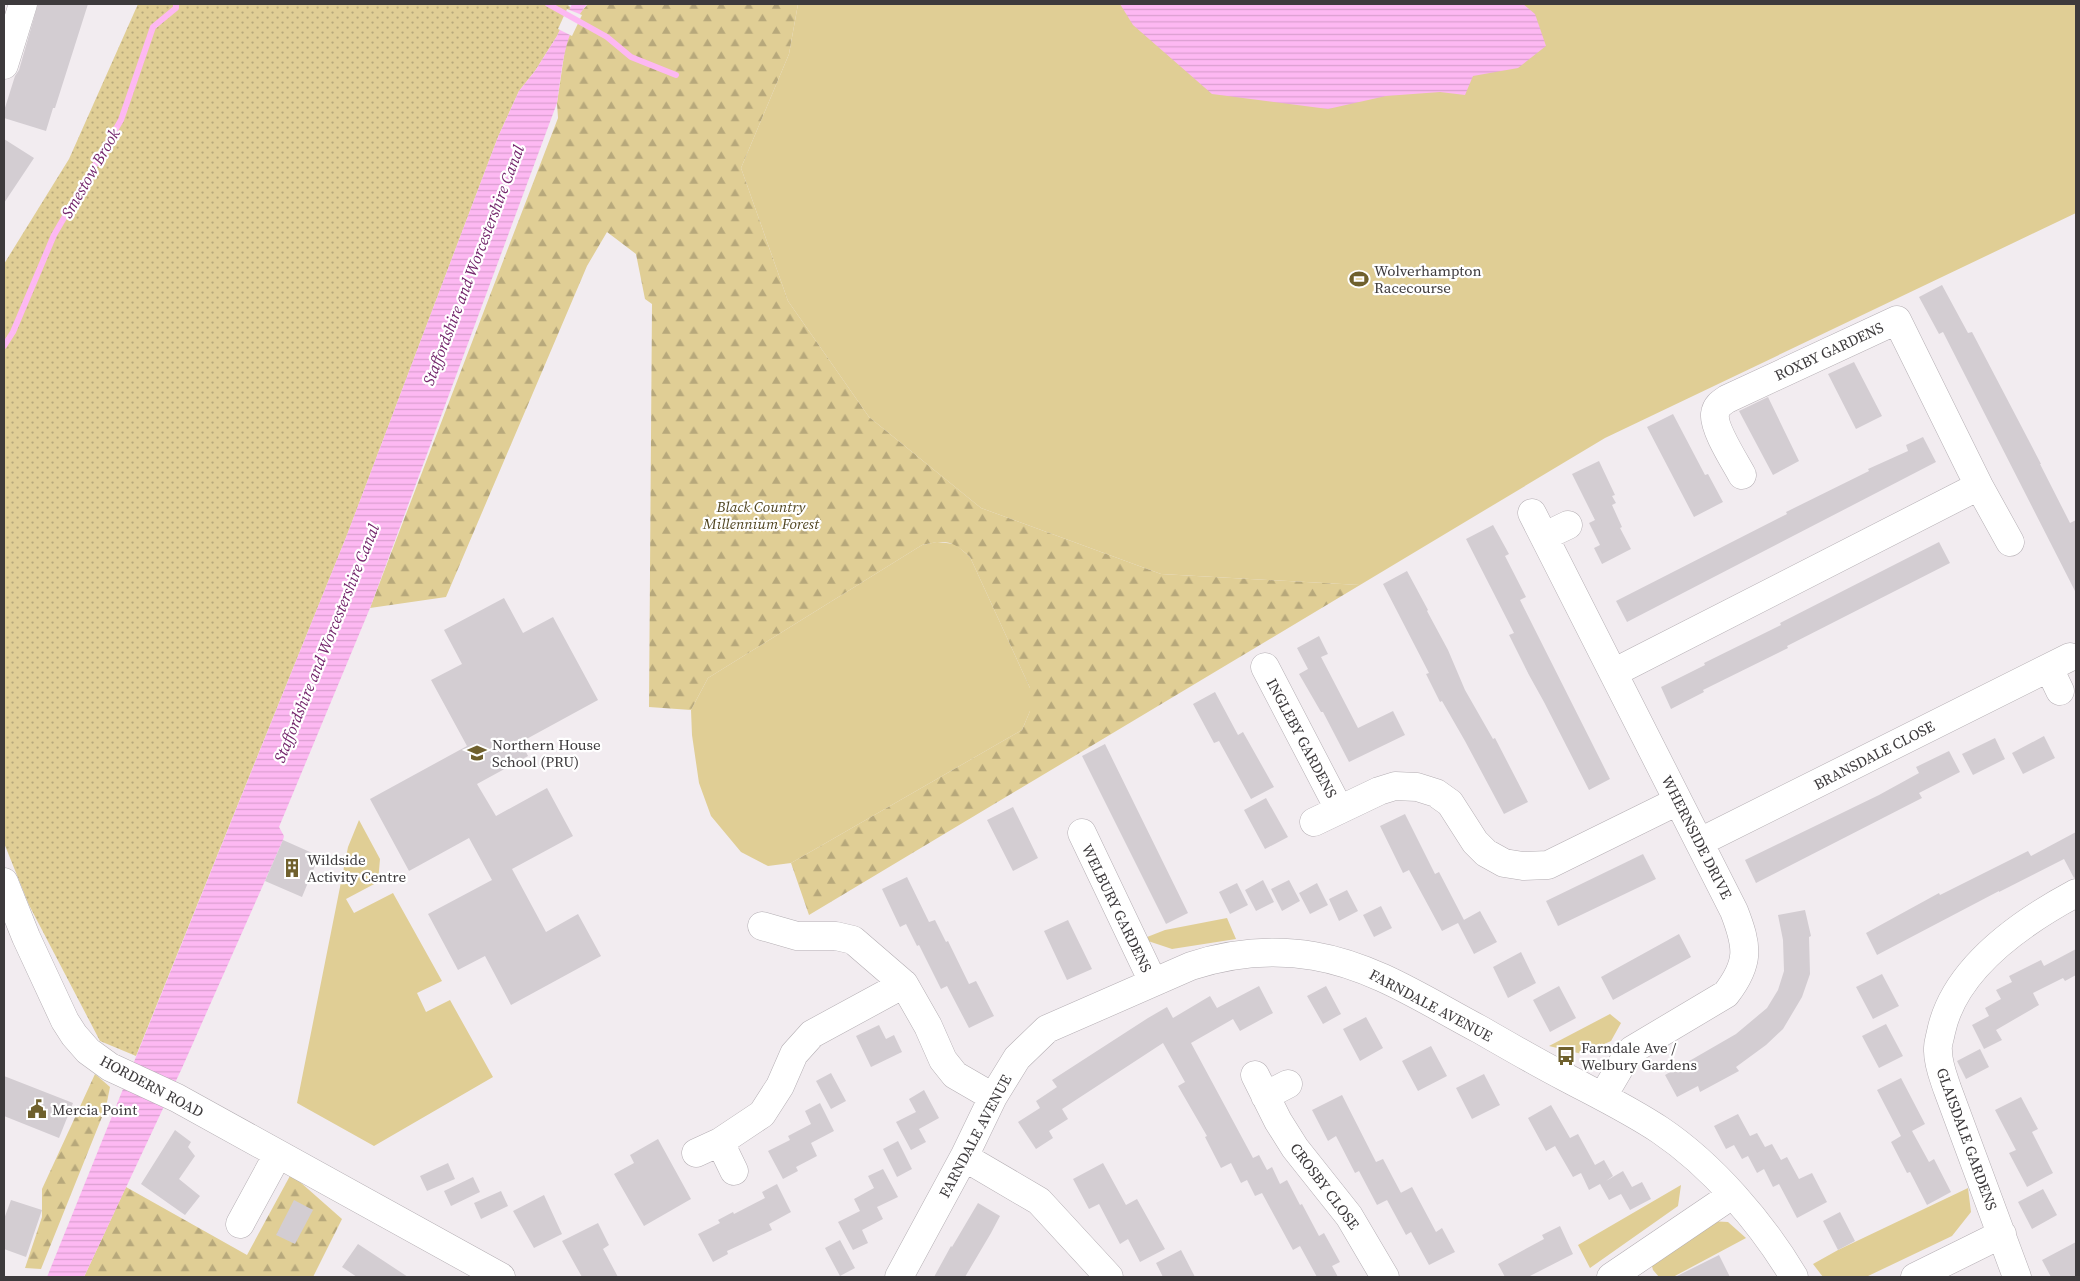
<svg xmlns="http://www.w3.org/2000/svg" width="2080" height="1281" viewBox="0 0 2080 1281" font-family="'Source Serif 4',serif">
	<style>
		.green { fill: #e0ce95 }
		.forest { fill: url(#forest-firs) }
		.park { fill: url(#park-dots) }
		.water { fill: url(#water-rules) }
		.pier { fill: #f2ecf0 }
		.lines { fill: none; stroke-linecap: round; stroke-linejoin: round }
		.stream { stroke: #fdb8f2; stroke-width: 6 }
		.building { fill: #d3cdd2 }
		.minor-casing { stroke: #b4aeb3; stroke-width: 29 }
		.minor { stroke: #fff; stroke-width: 28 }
		.labels { text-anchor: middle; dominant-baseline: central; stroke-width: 4.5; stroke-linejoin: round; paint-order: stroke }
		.poi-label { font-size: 15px; fill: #3d3a3c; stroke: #fff; text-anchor: start }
		.street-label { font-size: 15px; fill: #3d3a3c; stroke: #fff }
		.park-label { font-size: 15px; font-style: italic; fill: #514622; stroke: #fff }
		.water-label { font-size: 16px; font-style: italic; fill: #73256b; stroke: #fff }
	</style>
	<defs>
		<pattern id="forest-firs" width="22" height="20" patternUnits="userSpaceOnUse" patternTransform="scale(1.25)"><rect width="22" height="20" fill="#e0ce95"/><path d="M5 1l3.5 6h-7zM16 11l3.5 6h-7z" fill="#b7a87b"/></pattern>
		<pattern id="park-dots" width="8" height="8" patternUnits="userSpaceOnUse" patternTransform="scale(1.25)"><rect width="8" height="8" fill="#e0ce95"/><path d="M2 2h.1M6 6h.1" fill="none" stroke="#b7a87b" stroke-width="1.8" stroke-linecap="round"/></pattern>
		<pattern id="water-rules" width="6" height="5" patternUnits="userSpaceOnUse" patternTransform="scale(1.25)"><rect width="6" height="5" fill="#fdb8f2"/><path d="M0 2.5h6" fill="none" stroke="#da9fd0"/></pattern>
	</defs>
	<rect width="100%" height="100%" fill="#f2ecf0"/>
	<!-- green -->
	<path class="green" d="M798,4H2076V213L1605,438L1360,585L1161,574L981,508L869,417L788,301L741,168L789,54Z
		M937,542L955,544L970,557L1030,688V711L1022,730L791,863L768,866L741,852L711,816L699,783L692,735L691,710L708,678L922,545Z
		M359,820L380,859L378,882L346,899L354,913L393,893L442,981L417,993L426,1012L450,1000L493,1077L374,1146L297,1103L348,847Z
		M1227,918L1236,939L1172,949L1142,939L1165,930Z
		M1610,1014L1621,1023L1611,1041L1582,1054L1549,1046Z
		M1681,1185L1678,1206L1590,1268L1578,1245Z
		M1968,1188L1971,1212L1952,1236L1866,1277H1823L1813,1264L1838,1250Z
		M1709,1221L1728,1222L1746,1238L1673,1277H1659L1653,1270L1650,1259Z"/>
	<!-- forest -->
	<path class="forest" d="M588,4H798L789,54L741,168L788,301L869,417L981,508L1161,574L1360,585L809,915L791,863L1022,730L1030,711V688L970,557C951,540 947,540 922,545L708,678L691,710L649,707L652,304L645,299L636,254L607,232L587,266L446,597L370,608L558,118L557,103L566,42L579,14Z
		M95,1074L110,1087L106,1107L41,1269L25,1268L42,1217V1189Z
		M291,1174L342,1219L313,1277H84L126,1187L247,1255Z"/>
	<!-- park -->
	<path class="park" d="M138,4H567L571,8L557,36L535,71L519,91L498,137L347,535L136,1056L100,1041L29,905L4,843V264L69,159Z"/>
	<!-- water -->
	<path class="water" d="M572,4H587C563,34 563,66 557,103L370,608L279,827L284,836L283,840L182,1068L84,1277H47L347,535L498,137L519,91L535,71L557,36Z
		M1120,4H1523L1535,14L1546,46L1518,68L1473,76L1465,95L1440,92L1386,96L1328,109L1212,94L1133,25Z"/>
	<!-- pier -->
	<path class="pier" d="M567,9L582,15L572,36L558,29Z"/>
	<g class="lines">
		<!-- stream -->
		<path class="stream" d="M548,4L607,37L631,57L676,75
			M4,346L13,332L54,235L121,120L153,27L176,8V4"/>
	</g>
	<!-- building -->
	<path class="building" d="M38,4H88L55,108H53L46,131L4,118V111L15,76L19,70Z
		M4,139L34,158L4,203Z
		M1942,285L1968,333L1972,332L2041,464H2040L2070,523L2076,520V593L1943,332L1939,334L1919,297Z
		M1854,362L1882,416L1856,429L1828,374Z
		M1768,397L1799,461L1773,475L1739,411Z
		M1673,414L1705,475L1708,474L1723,502L1694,517L1647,427Z
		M1923,437L1936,462L1627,622L1616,601L1787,514L1786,512L1869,471L1868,469L1908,451L1906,445Z
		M1599,461L1615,495L1612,496L1616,503L1612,505L1622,527L1620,528L1631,549L1602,564L1594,548L1600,545L1589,523L1595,520L1572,474Z
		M1493,525L1509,554L1505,556L1526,597L1520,600L1610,779L1589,790L1544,702L1529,675L1509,635L1514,633L1466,539Z
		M1939,542L1950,563L1787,646L1788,648L1703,690L1704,692L1671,709L1661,687L1705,665L1704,663L1781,625L1780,623Z
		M1407,571L1428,610L1427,611L1448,650L1465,690L1493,739L1495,738L1528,802L1504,814L1465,741L1442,701L1440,702L1426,674L1429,673L1383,584Z
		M504,598L523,633L553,617L598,700L521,742L528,756L477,784L496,816L547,788L573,836L512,869L546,932L578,914L601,956L511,1005L485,956L458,970L428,914L492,880L469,838L409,871L370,799L467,746L431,680L462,664L444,630Z
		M1319,636L1328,654L1321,657L1358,728L1393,711L1405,735L1349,762L1323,712H1321L1299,674L1308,669L1297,648Z
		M1215,692L1238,735L1243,732L1274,787L1251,799L1219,741L1214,743L1193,704Z
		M2044,736L2055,758L2023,774L2012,753Z
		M1995,738L2005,759L1973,775L1962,754Z
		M1105,744L1188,913L1166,924L1082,756Z
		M1949,751L1960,772L1919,793L1922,798L1756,883L1745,860L1879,795L1919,773L1916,767Z
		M1266,798L1288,837L1265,849L1244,810Z
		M1013,807L1038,858L1013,871L987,820Z
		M1405,814L1435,874L1439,872L1464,920L1462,921L1480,911L1497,942L1474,954L1458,923L1442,931L1409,870L1403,873L1380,826Z
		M2076,832V877L2074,878L2064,859L1999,892V891L1877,955L1866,933L1939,893L1940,895L2028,851L2031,856Z
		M283,840L319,856L302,897L265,881Z
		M1643,854L1656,879L1558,926L1546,901Z
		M907,877L929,922L935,920L946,942L948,941L969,984L976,981L994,1016L969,1028L947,986L941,989L919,945L917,946L906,924L900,927L882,889Z
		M1263,880L1274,902L1256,911L1245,890Z
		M1289,880L1300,901L1282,911L1271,889Z
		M1237,883L1248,905L1230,914L1219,892Z
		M1317,883L1328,905L1310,914L1299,893Z
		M1347,890L1358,911L1339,921L1329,899Z
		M1381,906L1392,928L1374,937L1363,915Z
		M1805,910L1811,936L1809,937L1810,974L1802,997L1783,1029L1766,1045L1736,1067L1739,1071L1700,1092L1698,1086L1677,1097L1665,1075L1736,1034L1767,1008L1778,990L1784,971L1783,940L1778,915Z
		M1068,920L1092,969L1067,980L1044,931Z
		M1679,934L1691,957L1613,1000L1601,977Z
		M2076,949V975L2065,981L2063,978L2033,993L2039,1005L1996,1030L2002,1040L1984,1049L1972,1025L1989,1016L1985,1008L2001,999L1996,990L2012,982L2009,976L2041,960L2044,966Z
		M1521,952L1536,983L1508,998L1493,967Z
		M1882,974L1899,1006L1873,1019L1856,987Z
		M1259,986L1273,1013L1240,1031L1233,1019L1191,1043L1253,1158L1259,1155L1267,1170L1272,1167L1280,1184L1287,1180L1300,1205L1302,1204L1319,1236L1324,1233L1340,1262L1332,1266L1338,1277H1317L1300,1246L1293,1250L1262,1193L1255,1196L1247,1180L1241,1183L1231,1163L1221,1168L1205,1137L1207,1136L1178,1086L1185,1082L1163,1043L1062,1109L1068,1119L1049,1131L1053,1138L1036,1149L1018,1122L1040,1108L1036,1101L1057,1087L1052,1080L1148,1018L1167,1007L1173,1018L1210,996L1217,1008Z
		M1326,986L1341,1014L1323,1024L1307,996Z
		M1559,986L1576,1018L1550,1032L1533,1000Z
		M1366,1017L1383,1048L1360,1061L1343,1029Z
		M1886,1024L1903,1056L1879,1068L1862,1036Z
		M879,1025L886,1039L894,1035L902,1052L871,1067L856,1036Z
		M1431,1046L1447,1076L1418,1091L1402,1061Z
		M1980,1049L1989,1067L1966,1079L1957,1061Z
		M831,1073L846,1101L831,1109L816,1081Z
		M1484,1074L1500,1105L1472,1119L1456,1088Z
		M4,1076L73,1103L59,1138L4,1116Z
		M1901,1078L1925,1124L1912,1131L1929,1162L1934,1159L1951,1192L1927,1205L1910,1172L1907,1173L1891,1142L1901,1136L1877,1090Z
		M924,1090L939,1118L919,1129L926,1142L911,1150L896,1122L916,1112L909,1099Z
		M1342,1095L1376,1162L1383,1159L1401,1193L1377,1205L1359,1171L1355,1173L1336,1136L1328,1141L1312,1110Z
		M2021,1097L2038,1129L2032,1132L2053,1173L2027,1187L2009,1153L2016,1150L1995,1110Z
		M820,1103L834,1131L811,1143L817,1156L796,1167L798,1171L783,1179L768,1151L790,1140L788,1136L811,1124L805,1111Z
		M1551,1105L1570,1138L1578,1134L1595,1165L1604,1160L1613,1176L1606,1181L1623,1171L1632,1187L1642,1182L1651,1199L1630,1210L1621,1194L1609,1200L1600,1184L1589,1190L1581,1173L1573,1177L1555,1146L1546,1151L1528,1118Z
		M1738,1114L1750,1136L1757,1133L1765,1147L1772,1144L1781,1160L1787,1157L1799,1179L1812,1173L1827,1202L1797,1218L1779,1184L1773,1187L1764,1169L1757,1173L1748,1156L1742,1159L1734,1145L1726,1149L1714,1126Z
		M175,1130L191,1142L188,1147L195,1156L179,1179L200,1196L185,1215L141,1184Z
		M658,1139L691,1199L644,1226L614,1174L634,1163L630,1155Z
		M898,1141L912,1169L897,1177L883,1149Z
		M448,1163L455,1179L427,1191L420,1176Z
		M1103,1163L1126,1205L1137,1199L1165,1249L1140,1262L1128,1239L1120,1244L1099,1204L1089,1209L1073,1179Z
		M883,1169L898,1197L877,1207L883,1219L862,1230L868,1243L853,1250L838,1222L860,1211L854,1199L874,1188L868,1176Z
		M473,1177L480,1192L451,1206L444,1191Z
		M777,1184L791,1212L769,1224L772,1230L727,1251L728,1254L713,1262L698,1234L720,1223L718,1220L733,1212L734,1214L765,1198L762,1192Z
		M1412,1187L1436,1232L1442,1228L1455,1252L1429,1265L1411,1232L1406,1235L1387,1200Z
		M2043,1189L2057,1215L2032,1229L2018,1202Z
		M501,1191L508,1206L481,1219L474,1203Z
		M544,1195L562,1234L534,1248L513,1211Z
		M11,1200L42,1210L26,1257L4,1249V1219Z
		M294,1200L313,1210L295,1244L276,1235Z
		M978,1203L1000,1216L991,1233L965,1277H934L951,1246L952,1247Z
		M1840,1212L1855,1241L1838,1250L1823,1221Z
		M598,1223L609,1245L603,1249L618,1277H582L562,1241Z
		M1560,1226L1573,1254L1528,1277H1505L1498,1264L1544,1239L1542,1235Z
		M840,1240L855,1268L840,1276L825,1248Z
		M2076,1242V1277H2051L2042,1260Z
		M358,1244L408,1277H357L342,1267Z
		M1181,1250L1195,1277H1163L1156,1263Z
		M1719,1255L1730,1277H1675Z"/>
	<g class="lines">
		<!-- minor casing -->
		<g class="minor-casing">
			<path id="minor" d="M4,65L23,4
				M1742,475C1735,462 1713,428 1715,414C1716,406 1721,403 1727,399L1897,320L1979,486L2010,542
				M1532,513L1734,911C1748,947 1750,963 1726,994L1632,1050L1623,1062L1603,1096
				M1545,536L1568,525
				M1265,667L1339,809
				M2049,668L2060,691
				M1613,673L1979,486
				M1314,822L1379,791L1395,786L1417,787L1436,793L1450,803L1475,842L1486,853L1504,863L1523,866L1548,865L1678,801
				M1082,833L1153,982
				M1700,842L2070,657
				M4,882L26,937L65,1021L74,1035L88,1051L110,1067L177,1098L501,1277
				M762,926L797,936H836L853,940L904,984L928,1026L943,1060L955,1075L993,1097
				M1255,1075L1278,1121L1295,1148L1349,1216L1385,1277
				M1265,1096L1288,1084
				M720,1142L734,1171
				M696,1153L720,1142L762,1114L780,1086L794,1054L812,1034L904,984
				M964,1157L1039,1201L1109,1277
				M240,1224L278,1154
				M899,1277L964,1157L993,1097L1017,1058L1047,1029L1191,966C1231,953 1273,949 1314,956C1374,966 1426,1001 1479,1029C1507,1045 1536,1062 1565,1077C1597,1094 1630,1110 1660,1130C1712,1165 1762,1223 1794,1277
				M1611,1277L1732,1195
				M1915,1277L2002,1234
				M2017,1277L1947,1088C1943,1076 1938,1064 1938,1051C1937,1045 1940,1038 1941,1032C1954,969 2022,922 2076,893"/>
		</g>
		<!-- minor -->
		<use href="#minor" class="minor"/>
	</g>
	<!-- icons -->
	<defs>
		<g id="stadium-bare" transform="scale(1.5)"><path d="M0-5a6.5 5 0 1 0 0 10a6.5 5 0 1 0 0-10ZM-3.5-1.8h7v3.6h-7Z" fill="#6f602d" stroke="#fff" stroke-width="2.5" paint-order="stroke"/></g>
		<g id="school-bare" transform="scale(1.5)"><path d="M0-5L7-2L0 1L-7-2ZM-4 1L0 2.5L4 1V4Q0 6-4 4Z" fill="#6f602d" stroke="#fff" stroke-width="2.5" paint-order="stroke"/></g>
		<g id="building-bare" transform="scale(1.5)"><path d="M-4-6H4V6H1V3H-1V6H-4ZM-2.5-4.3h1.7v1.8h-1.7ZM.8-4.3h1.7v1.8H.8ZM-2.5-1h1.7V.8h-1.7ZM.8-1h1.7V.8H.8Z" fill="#6f602d" stroke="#fff" stroke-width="2.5" paint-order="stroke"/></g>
		<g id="bus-bare" transform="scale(1.5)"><path d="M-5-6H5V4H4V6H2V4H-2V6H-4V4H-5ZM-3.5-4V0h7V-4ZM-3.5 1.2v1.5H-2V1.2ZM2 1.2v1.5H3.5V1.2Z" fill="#6f602d" stroke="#fff" stroke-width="2.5" paint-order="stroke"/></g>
		<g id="civic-bare" transform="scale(1.5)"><path d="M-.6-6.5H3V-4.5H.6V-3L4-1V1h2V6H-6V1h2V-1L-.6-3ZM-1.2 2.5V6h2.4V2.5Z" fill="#6f602d" stroke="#fff" stroke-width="2.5" paint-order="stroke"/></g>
	</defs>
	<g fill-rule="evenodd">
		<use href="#stadium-bare" x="1359" y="279"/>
		<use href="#school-bare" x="477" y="753"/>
		<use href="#building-bare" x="292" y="868"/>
		<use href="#bus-bare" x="1566" y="1056"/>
		<use href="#civic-bare" x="37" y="1109"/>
	</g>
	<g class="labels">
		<!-- poi labels -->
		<g class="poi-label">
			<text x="1374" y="270">Wolverhampton<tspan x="1374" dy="17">Racecourse</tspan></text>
			<text x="492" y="744">Northern House<tspan x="492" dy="17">School (PRU)</tspan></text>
			<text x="307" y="859">Wildside<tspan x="307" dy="17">Activity Centre</tspan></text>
			<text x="1581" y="1047">Farndale Ave /<tspan x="1581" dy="17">Welbury Gardens</tspan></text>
			<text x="52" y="1109">Mercia Point</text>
		</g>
		<!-- street labels -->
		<g class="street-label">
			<text transform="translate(1829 351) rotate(-25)">ROXBY GARDENS</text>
			<text transform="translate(1302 738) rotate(62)">INGLEBY GARDENS</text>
			<text transform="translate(1874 755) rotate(-27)">BRANSDALE CLOSE</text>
			<text transform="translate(1697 837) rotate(63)">WHERNSIDE DRIVE</text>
			<text transform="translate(1117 908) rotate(64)">WELBURY GARDENS</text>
			<text transform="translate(1431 1005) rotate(28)">FARNDALE AVENUE</text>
			<text transform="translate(152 1086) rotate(28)">HORDERN ROAD</text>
			<text transform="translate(975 1136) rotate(-62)">FARNDALE AVENUE</text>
			<text transform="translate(1967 1139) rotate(70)">GLAISDALE GARDENS</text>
			<text transform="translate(1325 1186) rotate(53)">CROSBY CLOSE</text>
		</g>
		<!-- park labels -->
		<g class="park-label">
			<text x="761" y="506">Black Country<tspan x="761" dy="17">Millennium Forest</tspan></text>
		</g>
		<!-- water labels -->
		<g class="water-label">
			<text transform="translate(90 173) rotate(-60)">Smestow Brook</text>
			<text transform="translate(473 265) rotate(-69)">Staffordshire and Worcestershire Canal</text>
			<text transform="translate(326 643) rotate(-68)">Staffordshire and Worcestershire Canal</text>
		</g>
	</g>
	<!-- border -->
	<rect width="2080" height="1281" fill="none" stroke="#3d3a3c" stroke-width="10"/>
</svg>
